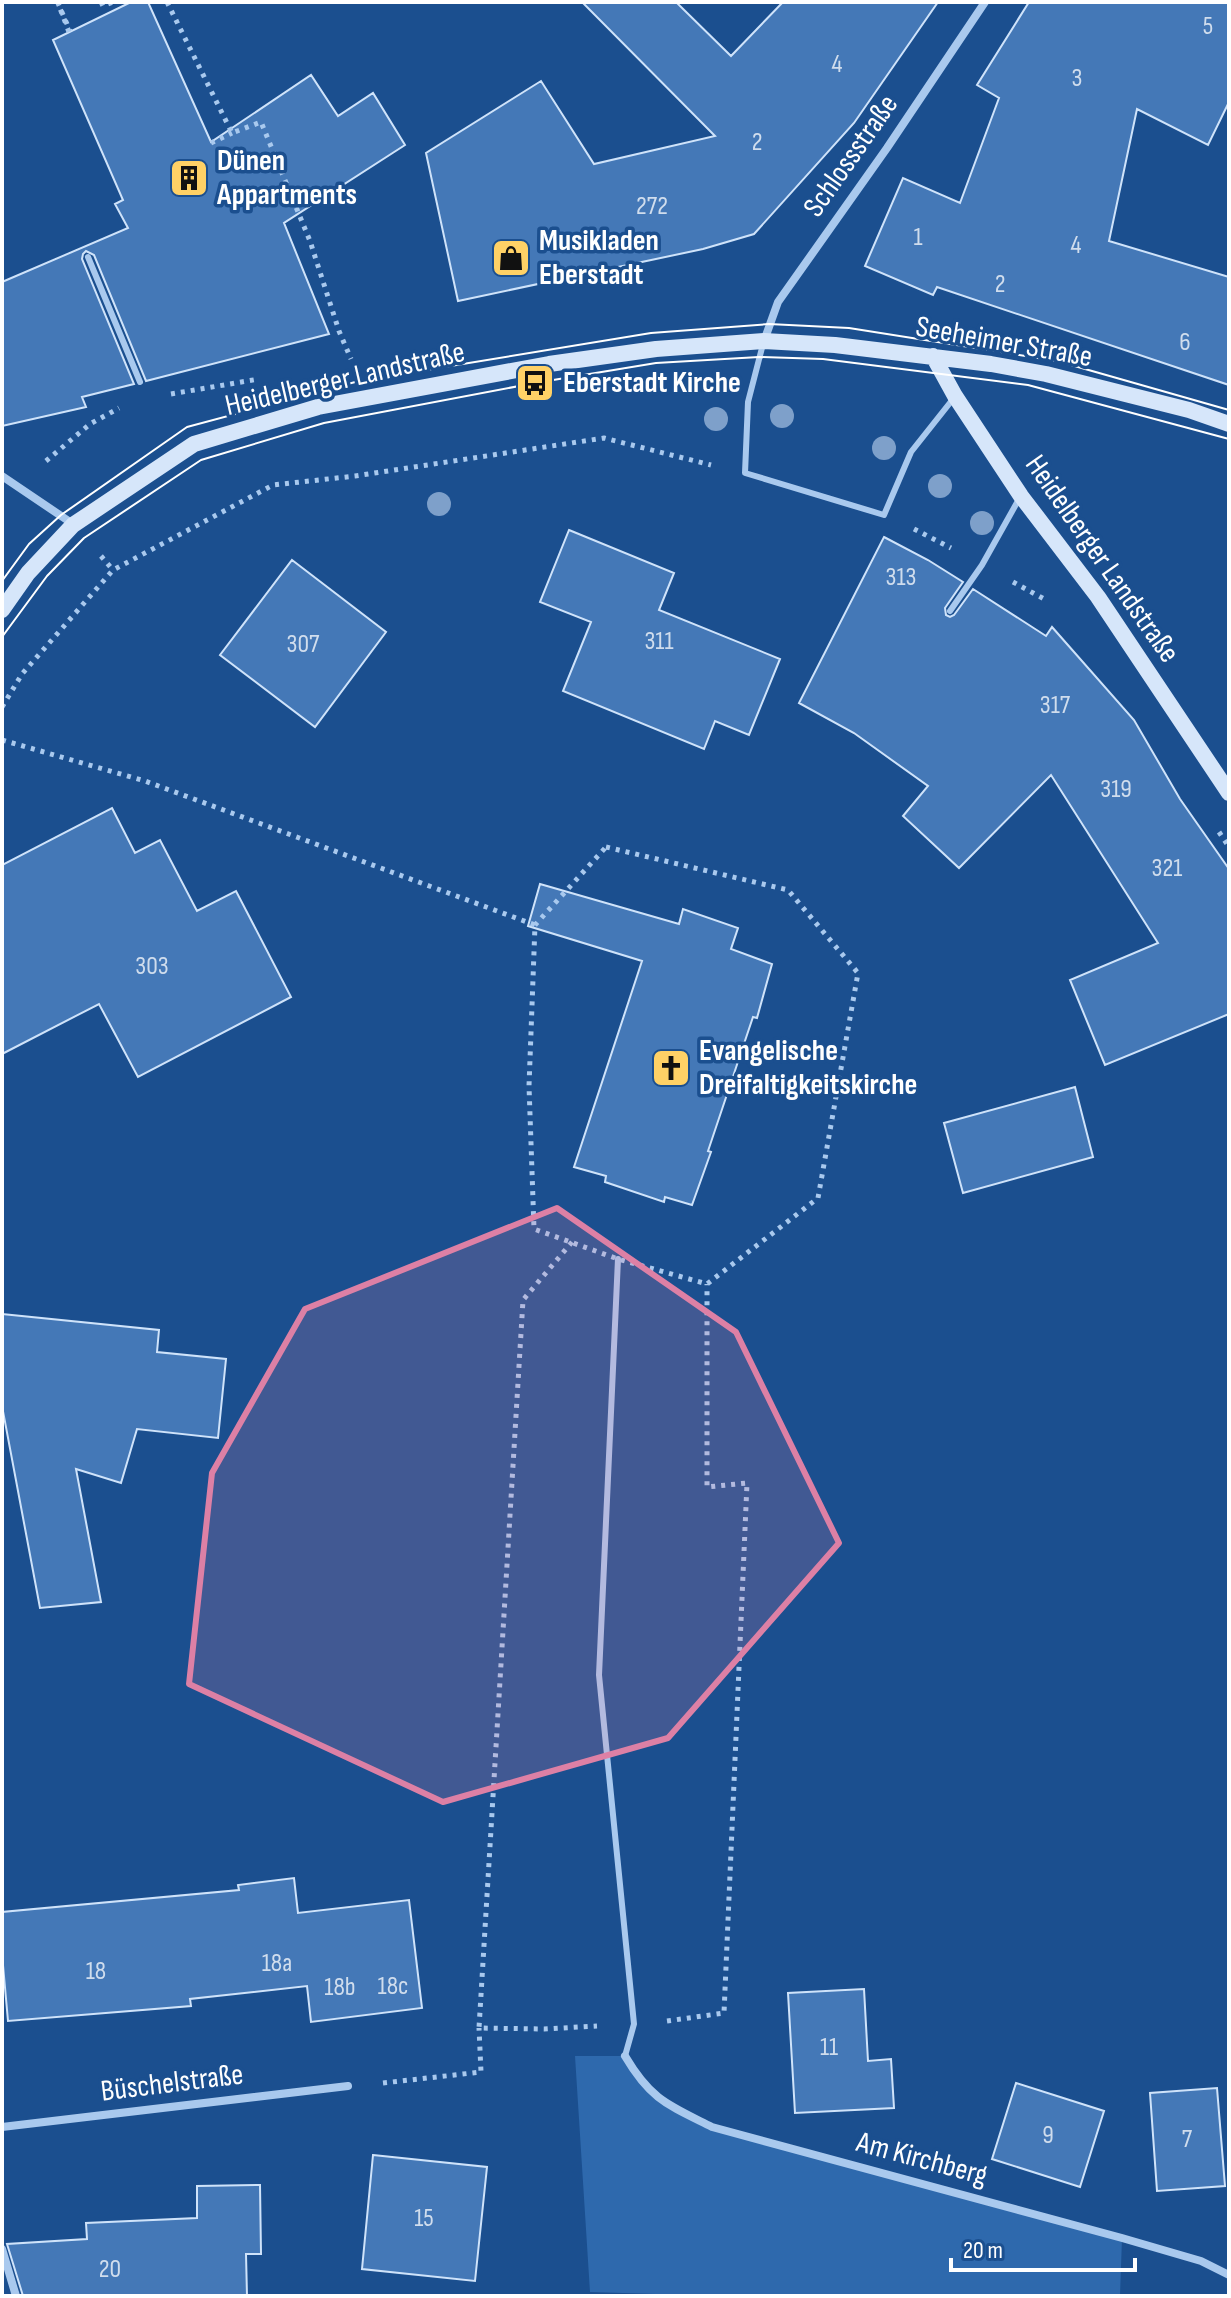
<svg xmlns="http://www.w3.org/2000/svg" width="1231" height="2298" viewBox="0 0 1231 2298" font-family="'Sofia Sans Condensed',sans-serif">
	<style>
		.green { fill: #2e69ad }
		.building { fill: #4478b7; stroke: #cfe3fa; stroke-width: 2 }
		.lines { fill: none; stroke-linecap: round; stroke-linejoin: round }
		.path { stroke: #a9c9ee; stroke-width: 5; stroke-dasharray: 4 6; stroke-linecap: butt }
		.lane { stroke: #a9c9ee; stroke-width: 6 }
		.street { stroke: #a9c9ee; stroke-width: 8 }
		.secondary { stroke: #d6e6fa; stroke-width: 16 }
		.tram { stroke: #fff; stroke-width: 2 }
		.tree { fill: #7ea0ca }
		.marked { fill: #dd80a5; fill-opacity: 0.2; stroke: #dd80a5; stroke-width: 6; stroke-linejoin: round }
		.labels { text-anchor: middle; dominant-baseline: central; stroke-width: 7; stroke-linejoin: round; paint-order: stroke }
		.number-label { font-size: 26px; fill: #d0dded }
		.street-label { font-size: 30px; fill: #fff; stroke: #1b4f8f }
		.poi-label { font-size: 30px; font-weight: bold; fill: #fff; stroke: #1b4f8f; text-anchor: start }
	</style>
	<rect width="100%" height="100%" fill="#1b4f8f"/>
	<!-- green -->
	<path class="green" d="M575,2056H625L661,2102L712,2127L1122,2238L1120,2296H720L590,2292Z"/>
	<!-- building -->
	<path class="building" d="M131,2H148L211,142L311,75L338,116L373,93L405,145L284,223L329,334L146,381L94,255L86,251L83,254L82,259L134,384L82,397L86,407L2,426V282L128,228L115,204L123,200L53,40Z
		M582,2H676L731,56L783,2H938L854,123L754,234L703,249L458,301L426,153L541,81L594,164L715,136Z
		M1029,2H1229V102L1208,145L1137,109L1109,241L1229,277V385L937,287L933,295L865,266L903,178L960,203L999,98L977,85Z
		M569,530L674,573L659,610L780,659L749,735L715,721L704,749L563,691L591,622L540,602Z
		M884,537L928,560L963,582L945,608L946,615L950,617L954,615L973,589L1046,636L1052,627L1134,720L1180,799L1229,869V1014L1105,1065L1070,980L1158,943L1051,775L959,868L903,816L928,786L854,733L799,703Z
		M292,560L386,632L315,727L220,655Z
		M112,808L135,853L160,840L197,911L236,891L291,997L138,1077L99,1004L2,1054V865Z
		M540,884L679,924L683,909L738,928L731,949L772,964L757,1018L753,1017L708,1151L711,1152L692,1205L665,1197L664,1202L605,1182L606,1176L574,1167L642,961L528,926Z
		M1075,1087L1093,1157L963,1193L944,1123Z
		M2,1314L159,1330L157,1352L226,1359L218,1438L137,1429L121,1483L76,1469L101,1602L40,1608L2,1406Z
		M294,1878L298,1913L409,1900L422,2008L311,2022L307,1986L190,1999L191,2006L8,2021L2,1954V1912L239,1890L238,1885Z
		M864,1989L868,2061L891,2059L894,2108L795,2113L788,1993Z
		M1016,2083L1104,2111L1080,2187L992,2159Z
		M1217,2088L1225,2186L1157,2191L1150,2093Z
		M373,2155L487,2167L475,2281L362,2269Z
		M260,2185L261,2254H246L247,2296H23L7,2244L87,2239L86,2223L197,2218V2186Z"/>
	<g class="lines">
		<!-- path -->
		<path class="path" d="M101,2L103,6L113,2
			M167,2L232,133L261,122L310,241L339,331L351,359
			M69,32L58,3L70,31
			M211,143L232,133
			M171,394L259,379
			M46,461L90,424L119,408
			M914,529L951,548
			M101,556L113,570
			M1013,582L1046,600
			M2,707L22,674L113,570L273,485L355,476L604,438L711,465
			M2,740L145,781L535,925
			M1219,832L1229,847
			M606,847L788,890L858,973L818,1198L707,1284L618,1259L534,1229L529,1086L535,925Z
			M572,1242L523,1300L479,2028L544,2029L597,2026
			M667,2021L724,2013L747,1483L707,1487V1284
			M383,2083L481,2072L479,2028"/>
		<!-- lane -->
		<path class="lane" d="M88,257L140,382
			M763,344L748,402L745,473L884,515L911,452L953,399
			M950,611L982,565L1019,499
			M618,1259L599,1675L634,2024L625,2056"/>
		<!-- street -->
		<path class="street" d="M764,341L778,302L887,148L985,2
			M2,476L73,524
			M625,2056C651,2100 668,2105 712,2127L1122,2238L1201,2261L1229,2275
			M2,2127L348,2086
			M2,2249L16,2296"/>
		<!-- secondary -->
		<path class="secondary" d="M933,356L955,396L1021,496L1098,597L1229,793
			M2,610L28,573L73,525L194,444L318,407L549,364L656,349L764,341L835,345L991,364L1046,374L1189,410L1229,424"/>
		<!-- tram -->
		<path class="tram" d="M2,581L29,544L61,515L187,427L359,381L651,333L769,324L849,328L1057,361L1229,410
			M2,637L47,576L84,538L201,460L324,423L535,383L656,363L759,357L823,359L1028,385L1229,439"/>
	</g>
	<!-- trees -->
	<g class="tree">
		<circle cx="782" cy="416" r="12"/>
		<circle cx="716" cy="419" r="12"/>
		<circle cx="884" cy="448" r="12"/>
		<circle cx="940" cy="486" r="12"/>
		<circle cx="439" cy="504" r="12"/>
		<circle cx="982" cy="523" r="12"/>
	</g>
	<!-- marked area -->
	<path class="marked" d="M557,1208L736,1332L839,1543L668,1738L443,1802L189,1684L212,1473L305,1309Z"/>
	<!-- icons -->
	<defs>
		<g id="building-square" transform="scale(2)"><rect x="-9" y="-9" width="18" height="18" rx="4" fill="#ffd166" stroke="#1b4f8f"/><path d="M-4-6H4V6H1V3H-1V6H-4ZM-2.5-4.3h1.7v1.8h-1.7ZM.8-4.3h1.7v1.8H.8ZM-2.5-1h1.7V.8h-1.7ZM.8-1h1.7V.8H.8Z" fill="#111"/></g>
		<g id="shop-square" transform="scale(2)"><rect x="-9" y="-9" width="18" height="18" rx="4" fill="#ffd166" stroke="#1b4f8f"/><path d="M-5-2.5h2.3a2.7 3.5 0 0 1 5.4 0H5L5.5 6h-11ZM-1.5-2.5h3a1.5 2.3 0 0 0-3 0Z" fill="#111"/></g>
		<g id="bus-square" transform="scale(2)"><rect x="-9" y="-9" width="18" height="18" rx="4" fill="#ffd166" stroke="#1b4f8f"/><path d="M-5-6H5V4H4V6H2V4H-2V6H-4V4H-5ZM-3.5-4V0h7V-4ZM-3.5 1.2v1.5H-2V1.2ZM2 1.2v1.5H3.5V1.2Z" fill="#111"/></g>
		<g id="church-square" transform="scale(2)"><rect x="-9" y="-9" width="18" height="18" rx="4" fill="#ffd166" stroke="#1b4f8f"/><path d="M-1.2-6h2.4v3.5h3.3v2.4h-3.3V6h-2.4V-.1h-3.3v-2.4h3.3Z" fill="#111"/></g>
	</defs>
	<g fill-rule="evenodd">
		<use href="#building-square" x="189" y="178"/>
		<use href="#shop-square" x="511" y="258"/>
		<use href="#bus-square" x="535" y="383"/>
		<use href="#church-square" x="671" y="1068"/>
	</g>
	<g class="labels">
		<!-- number labels -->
		<g class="number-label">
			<text x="1208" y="26">5</text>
			<text x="837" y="64">4</text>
			<text x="1077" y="78">3</text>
			<text x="757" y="142">2</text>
			<text x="652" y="206">272</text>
			<text x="918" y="237">1</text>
			<text x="1076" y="245">4</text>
			<text x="1000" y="284">2</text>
			<text x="1185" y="342">6</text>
			<text x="901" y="577">313</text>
			<text x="659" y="641">311</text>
			<text x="303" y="644">307</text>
			<text x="1055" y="705">317</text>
			<text x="1116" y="789">319</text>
			<text x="1167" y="868">321</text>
			<text x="152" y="966">303</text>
			<text x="277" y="1963">18a</text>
			<text x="96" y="1971">18</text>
			<text x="393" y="1986">18c</text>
			<text x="340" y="1987">18b</text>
			<text x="829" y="2047">11</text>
			<text x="1048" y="2135">9</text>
			<text x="1187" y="2139">7</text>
			<text x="424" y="2218">15</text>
			<text x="110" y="2269">20</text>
		</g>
		<!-- street labels -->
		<g class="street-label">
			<text transform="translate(851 156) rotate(-55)">Schlossstraße</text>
			<text transform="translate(1004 342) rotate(10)">Seeheimer Straße</text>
			<text transform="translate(345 379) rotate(-13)">Heidelberger Landstraße</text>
			<text transform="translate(1102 559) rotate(55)">Heidelberger Landstraße</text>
			<text transform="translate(172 2083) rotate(-7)">Büschelstraße</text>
			<text transform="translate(922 2159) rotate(15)">Am Kirchberg</text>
		</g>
		<!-- poi labels -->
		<g class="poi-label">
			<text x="217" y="161">Dünen<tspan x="217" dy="34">Appartments</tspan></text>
			<text x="539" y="241">Musikladen<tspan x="539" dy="34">Eberstadt</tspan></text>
			<text x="563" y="383">Eberstadt Kirche</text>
			<text x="699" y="1051">Evangelische<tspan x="699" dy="34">Dreifaltigkeitskirche</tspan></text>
		</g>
	</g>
	<!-- border -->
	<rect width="1231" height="2298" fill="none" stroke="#ffffff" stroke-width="8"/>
	<!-- scale -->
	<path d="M951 2258v12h184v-12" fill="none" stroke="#ffffff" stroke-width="4"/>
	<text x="963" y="2258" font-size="24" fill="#ffffff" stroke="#1b4f8f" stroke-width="6" paint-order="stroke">20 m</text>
</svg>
